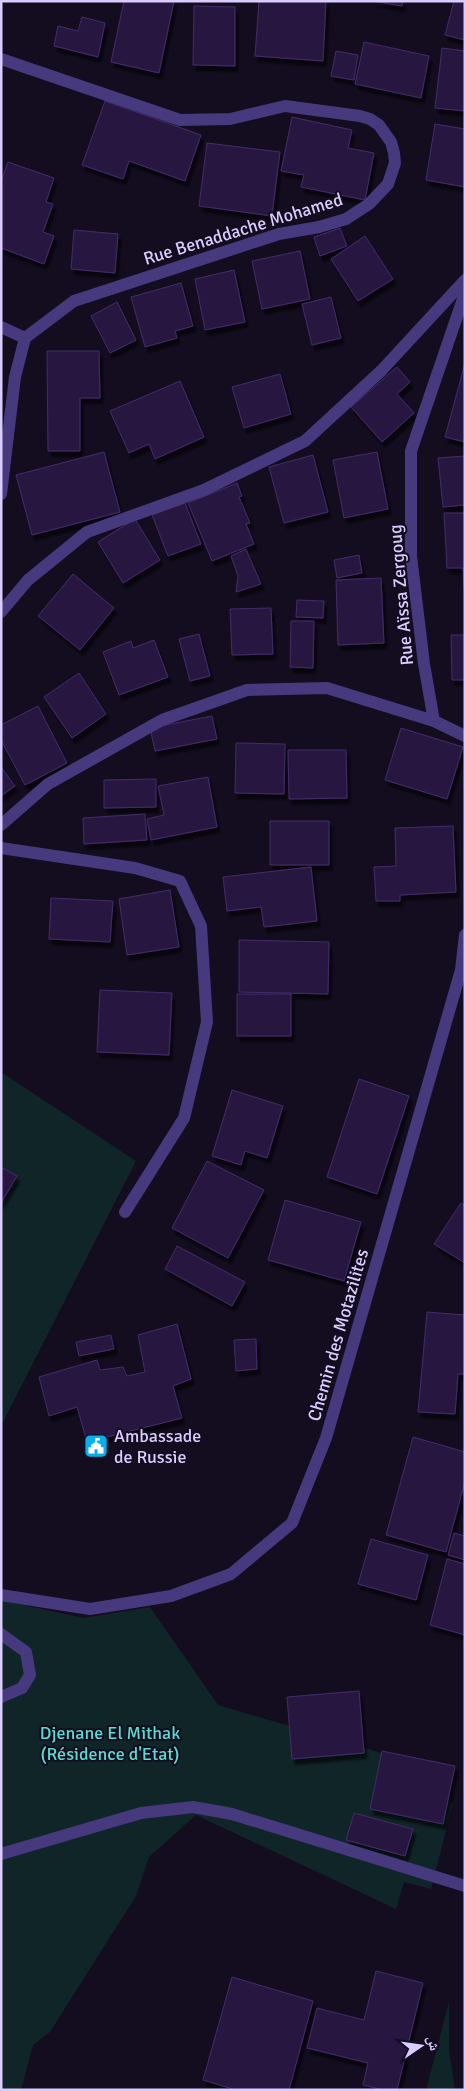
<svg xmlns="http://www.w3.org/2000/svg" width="466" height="2091" viewBox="0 0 466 2091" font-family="Signika,'Noto Naskh Arabic',sans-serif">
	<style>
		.green { fill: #102528 }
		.building { fill: #28193f; stroke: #432c6b; filter: url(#shadow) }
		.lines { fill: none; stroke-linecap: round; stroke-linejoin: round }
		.service { stroke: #47397d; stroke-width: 12 }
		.minor { stroke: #47397d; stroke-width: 12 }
		.labels { text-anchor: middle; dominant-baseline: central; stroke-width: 4; stroke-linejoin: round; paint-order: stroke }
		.street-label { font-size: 18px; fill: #daccfe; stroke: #130d1f }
		.poi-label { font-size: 18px; fill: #daccfe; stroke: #130d1f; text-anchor: start }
		.park-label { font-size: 18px; fill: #5adbd1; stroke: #130d1f }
	</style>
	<defs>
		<filter id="shadow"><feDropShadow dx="3" dy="5.5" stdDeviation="1" flood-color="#0009"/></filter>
	</defs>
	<rect width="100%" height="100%" fill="#130d1f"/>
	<!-- green -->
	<path class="green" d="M1,1072L136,1161L1,1426Z
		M1,1600L83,1618L150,1607L218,1705L385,1754L374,1785L453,1803L431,1889L404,1882L396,1909L196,1815L149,1857L136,1896L50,2032L33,2045L21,2090H1Z
		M449,2002V2050L455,2090H426Z"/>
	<!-- building -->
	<path class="building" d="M124,1H174L159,73L111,62Z
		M259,1H326L323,61L255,56Z
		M372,1H403L402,6Z
		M454,1H465V40L445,35Z
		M194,6L235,7V66L193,65Z
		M82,17L105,23L98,57L54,46L58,26L78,31Z
		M364,42L429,56L421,98L355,84Z
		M442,48L465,51V111L435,108Z
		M336,51L358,55L354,80L331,76Z
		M105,101L201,135L185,181L129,161L123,179L82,165Z
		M292,117L352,130L348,148L374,153L365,200L301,187L304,175L281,171Z
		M435,124L465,129V187L426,180Z
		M207,143L280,152L272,216L199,206Z
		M8,162L54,178L46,202L53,204L43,232L54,236L44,264L1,248V181Z
		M340,228L347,246L320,256L314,237Z
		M74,230L118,234L115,273L71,269Z
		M365,236L393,279L358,301L331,259Z
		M300,251L310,299L262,309L252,261Z
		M234,270L245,322L205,330L195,279Z
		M181,283L193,326L175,331L177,338L145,347L131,297Z
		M331,297L341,338L312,345L302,304Z
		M117,302L136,340L110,353L91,316Z
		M47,351H99L100,398H80V451H48Z
		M465,363V442L445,437Z
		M397,367L410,382L397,394L414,413L382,442L351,407Z
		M280,374L291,414L244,428L232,387Z
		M180,381L204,437L155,459L149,444L129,453L110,411Z
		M104,452L120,512L32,535L16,475Z
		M377,452L388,509L344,518L333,460Z
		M313,455L328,512L284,523L269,467Z
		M465,456V505L443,507L438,458Z
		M237,483L242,496L239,497L250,523L246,524L254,544L212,561L188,503Z
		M185,503L201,544L168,556L152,515Z
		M444,513H465V601L463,568H447Z
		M135,519L160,560L123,583L98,542Z
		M246,549L261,584L236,592L238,576L231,556Z
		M359,555L362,573L337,578L334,560Z
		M73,574L114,608L80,650L38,616Z
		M381,578L384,643L338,645L336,580Z
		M297,600L324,601L323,618L296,617Z
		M271,608L273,654L232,655L230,609Z
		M291,621H314L313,668L290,667Z
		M199,634L210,676L190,681L179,639Z
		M451,635H465V680H452Z
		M154,640L168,677L119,695L103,652L131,641L133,648Z
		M79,673L106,714L72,738L44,697Z
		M38,706L67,763L25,785L1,740V725Z
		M212,716L217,739L155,751L150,728Z
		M401,728L463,747L447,799L385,780Z
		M236,743L285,744L284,794L235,793Z
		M288,750H346L347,798L289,799Z
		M1,767L15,786L1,796Z
		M208,777L217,827L151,840L147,819L164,815L158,786Z
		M156,779V807L104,808V780Z
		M145,814L147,840L84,844L83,818Z
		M270,821H329V865H270Z
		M453,826L456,892L400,895V901H376L374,867L396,866L395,828Z
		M311,867L317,921L264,927L261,907L227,911L223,877Z
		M170,890L179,947L127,955L119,899Z
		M51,898L113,901L110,942L49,939Z
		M239,940L329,942L328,994L239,992Z
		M100,990L172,993L169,1055L97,1052Z
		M237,994H291V1036H237Z
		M359,1079L409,1096L377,1194L327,1177Z
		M232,1090L283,1106L267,1158L245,1151L241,1165L212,1156Z
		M207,1161L264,1190L228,1258L172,1228Z
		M1,1167L17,1176L1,1203Z
		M285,1200L361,1222L344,1281L268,1260Z
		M461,1203L465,1206V1263L434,1244Z
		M177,1246L245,1282L232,1306L165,1269Z
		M427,1312L465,1315V1374H458L455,1414L418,1412Z
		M177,1324L191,1379L173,1386L182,1418L87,1442L77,1407L49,1416L39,1377L97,1360L100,1370L123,1367L127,1376L145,1372L138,1335Z
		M111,1335L114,1349L79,1356L76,1342Z
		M256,1339L257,1369L236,1371L234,1340Z
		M413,1437L465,1452V1481L446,1552L386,1535Z
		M454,1533L465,1536V1560L448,1555Z
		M371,1539L428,1555L416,1600L358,1584Z
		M447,1559L465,1564V1635L430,1625Z
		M359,1691L364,1753L292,1759L287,1697Z
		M382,1751L455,1766L443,1824L370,1809Z
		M354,1813L413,1829L405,1856L346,1840Z
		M376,1971L423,1983L397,2090H384L363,2085L368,2063L307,2048L317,2008L364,2020Z
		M232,1977L313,2001L289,2090H236L203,2080Z"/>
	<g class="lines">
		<!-- service -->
		<path class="service" d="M1,1595L90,1609
			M1,1634L26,1652L30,1675L22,1688L1,1697
			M1,1854L141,1813L193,1807L232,1814L465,1886"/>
		<!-- minor -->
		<path class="minor" d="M1,59L180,120L230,119L285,106L360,116L370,119L379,125L391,142L394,153L395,163L388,184L369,204L346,219L319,227L279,234L74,301L25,338L15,377L1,494
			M1,327L25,338
			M1,612L28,580L87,532L204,490L305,441L381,371L465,280
			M434,721L424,664L411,556V451L465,293
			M1,825L48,784L162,720L247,690L327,688L434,721L465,736
			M1,848L135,868L180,881L201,926L207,1022L184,1118L125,1212
			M90,1609L171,1596L231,1574L292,1523L326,1438L461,970L465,935"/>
	</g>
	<!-- icons -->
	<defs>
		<g id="civic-square" transform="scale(1.25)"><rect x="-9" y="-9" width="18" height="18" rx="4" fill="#06b0f0" stroke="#130d1f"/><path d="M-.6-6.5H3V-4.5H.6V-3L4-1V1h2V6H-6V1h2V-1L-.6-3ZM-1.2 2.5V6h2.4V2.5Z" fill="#fff"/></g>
	</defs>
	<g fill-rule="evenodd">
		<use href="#civic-square" x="96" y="1446"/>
	</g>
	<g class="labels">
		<!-- street labels -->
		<g class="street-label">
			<text transform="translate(243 229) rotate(-17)">Rue Benaddache Mohamed</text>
			<text transform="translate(401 595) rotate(-95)">Rue Aïssa Zergoug</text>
			<text transform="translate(338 1335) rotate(-74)">Chemin des Motazilites</text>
		</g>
		<!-- poi labels -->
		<g class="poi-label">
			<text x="114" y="1436">Ambassade<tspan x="114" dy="21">de Russie</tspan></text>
		</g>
		<!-- park labels -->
		<g class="park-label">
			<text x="110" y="1733">Djenane El Mithak<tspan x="110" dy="21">(Résidence d'Etat)</tspan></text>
		</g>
	</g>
	<!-- border -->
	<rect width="466" height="2091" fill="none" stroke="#daccfe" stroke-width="5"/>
	<!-- north arrow -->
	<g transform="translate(421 2046) rotate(77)" stroke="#130d1f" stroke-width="4" paint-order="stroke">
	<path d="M0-4L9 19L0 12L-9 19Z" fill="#daccfe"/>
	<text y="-8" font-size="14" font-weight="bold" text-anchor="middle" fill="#daccfe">ش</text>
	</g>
</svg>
